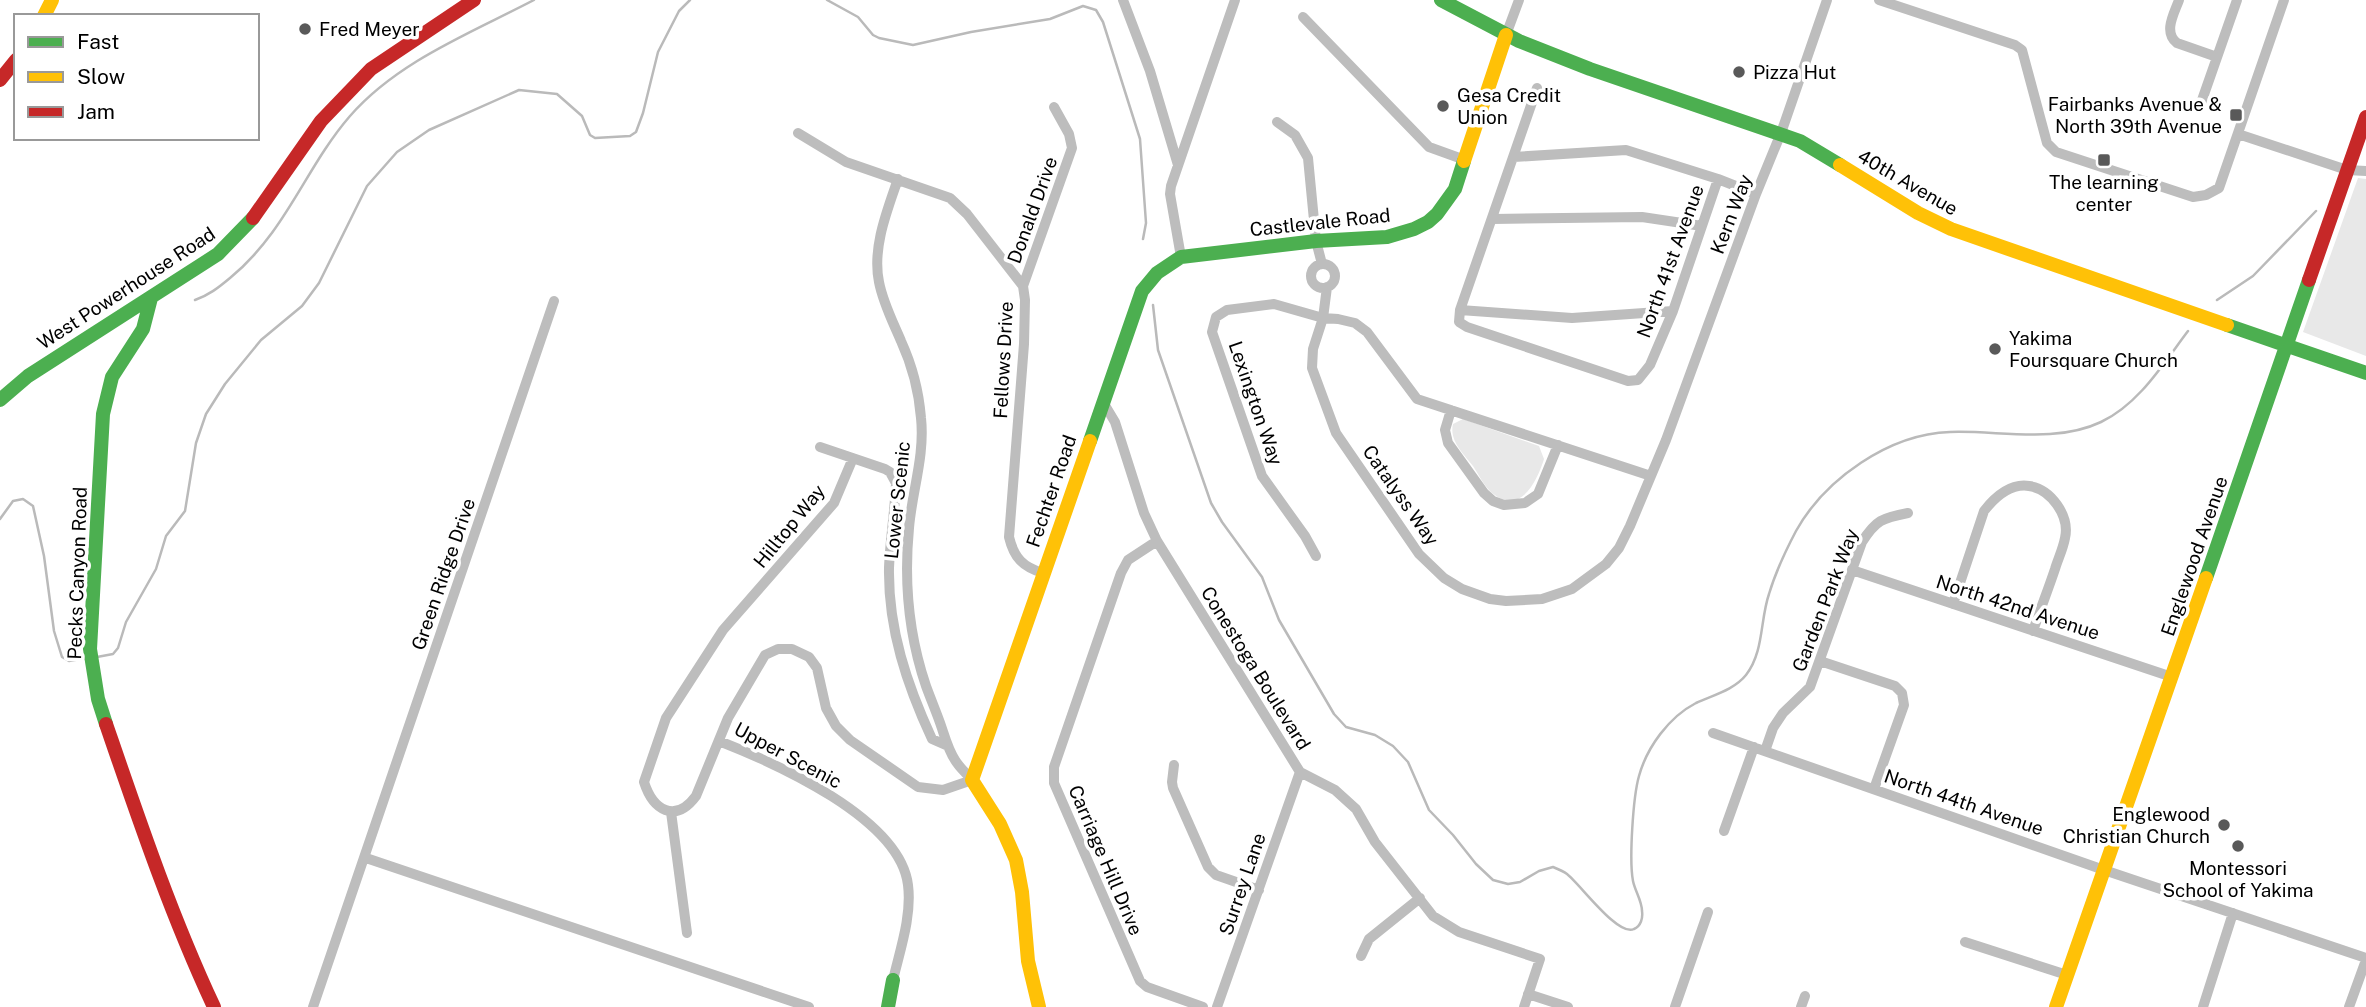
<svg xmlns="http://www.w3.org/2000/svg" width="2366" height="1007" viewBox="0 0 2366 1007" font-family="'Public Sans',sans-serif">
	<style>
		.green { fill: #e8e8e8 }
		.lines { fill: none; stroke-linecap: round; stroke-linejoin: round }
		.stream { stroke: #bababa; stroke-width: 2.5 }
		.street { stroke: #bdbdbd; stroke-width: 10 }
		.fast { stroke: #4caf50; stroke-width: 14 }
		.slow { stroke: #ffc107; stroke-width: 14 }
		.jam { stroke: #c62828; stroke-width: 14 }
		.poi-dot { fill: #595959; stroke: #fff; stroke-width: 2.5 }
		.labels { text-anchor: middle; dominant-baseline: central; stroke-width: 7; stroke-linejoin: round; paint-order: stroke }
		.poi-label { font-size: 19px; fill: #000; stroke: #fff; text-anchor: start }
		.street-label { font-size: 19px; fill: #000; stroke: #fff }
	</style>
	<rect width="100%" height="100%" fill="#fff"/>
	<!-- green -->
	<path class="green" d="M2358,178L2366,179V356L2303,332Z
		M1463,419L1539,446L1544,459C1537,481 1521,516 1492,493C1484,486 1479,475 1473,466C1464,454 1449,441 1453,424Z"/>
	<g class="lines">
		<!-- stream -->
		<path class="stream" d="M827,0L858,17L873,35L879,38L913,45L971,32L1050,19L1083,6L1096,10L1103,22L1140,139L1146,223L1143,239
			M195,300C209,295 218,288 230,278C287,231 305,168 350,116C398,61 471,33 534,0
			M2217,300L2253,276L2316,211
			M1153,305L1158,350L1211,503L1222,522L1262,577L1279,620L1334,714L1346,727L1375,735L1393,746L1408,762L1429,810L1453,835L1476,864L1493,880L1508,884L1520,882L1539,871L1553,867C1558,869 1563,871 1567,874C1580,884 1618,937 1634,929C1641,926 1643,918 1642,911C1642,901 1635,891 1633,881C1629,860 1633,797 1639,776C1647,747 1669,717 1696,703C1713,695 1734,690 1746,675C1764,652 1760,620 1769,594C1775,574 1786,550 1796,531C1825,479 1889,434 1950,432C1998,430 2055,444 2101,422C2139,404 2163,364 2188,331
			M0,519L13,501L23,499L33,506L44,556L54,631L62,657L69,661L87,658
			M97,657L113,654L118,648L126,622L156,569L166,536L185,511L196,443L206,414L225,384L261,340L302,306L319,283L367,186L397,152L429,130L519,90L557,94L582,116L590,135L595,138L630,136L636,132L643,113L658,52L679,11L690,0"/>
		<!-- street -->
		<path class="street" d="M1123,0L1150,71L1178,165
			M1879,0L2015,45L2022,50L2047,143L2056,152L2193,197L2206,195L2219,188L2284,0
			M2179,0C2174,14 2163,32 2177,43L2217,57
			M1303,17L1429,147L1465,160
			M1506,35L1519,0
			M1537,88L1460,310L1459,322L1467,327L1628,381L1638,380L1650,365L1673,311L1718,179
			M2201,103L2237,0
			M1277,122L1295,135L1308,158L1316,241L1322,264
			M798,133L846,162L950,198L967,214L1023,286L1025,300L1024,344L1009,537C1014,558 1023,567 1043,573
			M2238,134L2347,170L2366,171
			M1514,157L1626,150L1718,179L1756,194
			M1493,219L1642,217L1702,226
			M1181,257L1170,194L1171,186L1235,0
			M1311 276a12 12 0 1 1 24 0a12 12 0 1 1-24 0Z
			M1023,286L1072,148L1069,134L1054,107
			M1327,287L1323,318L1313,349L1312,368L1336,433L1419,554L1444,578L1462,589L1490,599L1506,601L1542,599L1572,589L1606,564L1619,548L1630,526L1666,440L1756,194L1781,133L1827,0
			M1460,310L1572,318L1673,311
			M1103,402L1115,422L1144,513L1157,541L1300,772L1335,790L1356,809L1375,842L1433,916L1459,932L1540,959L1524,1007
			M1451,410L1445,430L1448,443L1484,493L1493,501L1504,505L1525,503L1538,494L1558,445
			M820,447L885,469L890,472L896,483C895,511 890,540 889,568C888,629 907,685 932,739L948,746
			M853,458L834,503L723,630L666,718L644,782C653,810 675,824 696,796L728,718L765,655L778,649H792L809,657L817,668L826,708L836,726L850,740L918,787L943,790L972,780C966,773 959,767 955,760C947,748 944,733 939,720C935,709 930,697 926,686C909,636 904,580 909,528C912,491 925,456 921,418C919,393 912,365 901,341C893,322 883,303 879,282C872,248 887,211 898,179
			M1157,541L1128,560L1121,573L1054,767V783L1140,981L1147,987L1203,1007
			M1316,556L1305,536L1262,476L1212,332L1216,317L1227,310L1274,304L1323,318L1338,319L1355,323L1367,332L1417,399L1651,476
			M1852,570L2172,677
			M1953,604L1984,511C1995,497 2010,483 2029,486C2051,489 2070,516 2065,538C2063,549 2058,559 2055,569C2048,590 2040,610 2033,631
			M1820,661L1895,686L1902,693L1904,705L1874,789
			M1713,733L2104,870L2366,958
			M719,741C775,763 900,818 908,885C912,916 900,950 893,980
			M1765,751L1773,728L1783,713L1810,687L1862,542C1876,520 1882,518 1908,513
			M1174,765L1172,782L1173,788L1208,867L1216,875L1259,890
			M671,812L687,933
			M1724,831L1754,747
			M366,858L809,1007
			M1965,942L2067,975
			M1361,956L1369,939L1420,898
			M1528,994L1568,1007
			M313,1007L554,301
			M1217,1007L1300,772
			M1675,1007L1708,912
			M1801,1007L1805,996
			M2203,1007L2233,913
			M2349,1007L2366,960"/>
		<!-- fast -->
		<path class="fast" d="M1441,0L1519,41L1590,69L1800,141L1840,165
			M2227,325L2366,373
			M0,400L28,376L218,254L253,218
			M1090,441L1142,291L1157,273L1181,257L1316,241L1387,237L1414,229L1428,222L1437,214L1455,189L1464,161
			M2206,578L2309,280
			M106,724L98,699L90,649L103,414L112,377L143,329L151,298
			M888,1007L893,980"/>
		<!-- slow -->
		<path class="slow" d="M44,16L52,0
			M1464,161L1506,35
			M1840,165L1918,213L1951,229L2227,325
			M1039,1007L1028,961L1022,892L1016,860L1000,824L972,780L1090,441
			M2056,1007L2206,578"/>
		<!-- jam -->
		<path class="jam" d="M0,80L16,60
			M253,218L321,121L371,69L474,0
			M2309,280L2366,117
			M106,724C139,820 171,915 214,1007"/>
	</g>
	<!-- markers -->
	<g class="poi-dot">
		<circle cx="305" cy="29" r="7"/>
		<circle cx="1739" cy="72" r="7"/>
		<circle cx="1443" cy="106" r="7"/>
		<rect x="2229" y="108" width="14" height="14" rx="3.5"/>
		<rect x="2097" y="153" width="14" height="14" rx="3.5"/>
		<circle cx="1995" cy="349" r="7"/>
		<circle cx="2224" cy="825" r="7"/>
		<circle cx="2238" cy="846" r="7"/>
	</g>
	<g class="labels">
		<!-- poi labels -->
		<g class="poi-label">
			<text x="319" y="29">Fred Meyer</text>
			<text x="1753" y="72">Pizza Hut</text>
			<text x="1457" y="95">Gesa Credit<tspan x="1457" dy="22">Union</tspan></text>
			<text x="2222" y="104" text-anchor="end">Fairbanks Avenue &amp;<tspan x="2222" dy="22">North 39th Avenue</tspan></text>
			<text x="2104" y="182" text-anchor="middle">The learning<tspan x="2104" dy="22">center</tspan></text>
			<text x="2009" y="338">Yakima<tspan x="2009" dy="22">Foursquare Church</tspan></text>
			<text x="2210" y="814" text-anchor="end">Englewood<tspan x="2210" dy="22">Christian Church</tspan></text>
			<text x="2238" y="868" text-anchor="middle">Montessori<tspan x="2238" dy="22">School of Yakima</tspan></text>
		</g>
		<!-- street labels -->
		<g class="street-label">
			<text transform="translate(1908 182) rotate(30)">40th Avenue</text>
			<text transform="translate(1032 210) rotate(-70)">Donald Drive</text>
			<text transform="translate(1731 214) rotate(-69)">Kern Way</text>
			<text transform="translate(1320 222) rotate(-6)">Castlevale Road</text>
			<text transform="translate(1670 261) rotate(-70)">North 41st Avenue</text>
			<text transform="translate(126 288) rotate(-33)">West Powerhouse Road</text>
			<text transform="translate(1003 360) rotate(-87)">Fellows Drive</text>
			<text transform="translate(1256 403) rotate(71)">Lexington Way</text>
			<text transform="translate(1051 491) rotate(-71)">Fechter Road</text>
			<text transform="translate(1401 495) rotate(55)">Catalyss Way</text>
			<text transform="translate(897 500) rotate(-84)">Lower Scenic</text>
			<text transform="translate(789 526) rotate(-51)">Hilltop Way</text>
			<text transform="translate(2194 556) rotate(-71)">Englewood Avenue</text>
			<text transform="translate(77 573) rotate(-88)">Pecks Canyon Road</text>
			<text transform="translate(443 574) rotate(-71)">Green Ridge Drive</text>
			<text transform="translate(1825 600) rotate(-69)">Garden Park Way</text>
			<text transform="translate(2018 607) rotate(18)">North 42nd Avenue</text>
			<text transform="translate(1256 668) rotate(58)">Conestoga Boulevard</text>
			<text transform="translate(788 755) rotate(28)">Upper Scenic</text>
			<text transform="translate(1964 802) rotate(19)">North 44th Avenue</text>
			<text transform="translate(1106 860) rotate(67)">Carriage Hill Drive</text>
			<text transform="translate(1242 884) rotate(-71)">Surrey Lane</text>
		</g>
	</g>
	<!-- legend -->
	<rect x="14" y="14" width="245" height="126" fill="#ffffff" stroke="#999999" stroke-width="2"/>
	<rect x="28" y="37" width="35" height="10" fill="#4caf50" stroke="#999999" stroke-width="2"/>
	<text x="77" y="49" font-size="21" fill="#000000">Fast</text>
	<rect x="28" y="72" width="35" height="10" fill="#ffc107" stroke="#999999" stroke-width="2"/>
	<text x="77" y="84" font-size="21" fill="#000000">Slow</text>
	<rect x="28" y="107" width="35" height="10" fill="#c62828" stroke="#999999" stroke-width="2"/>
	<text x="77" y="119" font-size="21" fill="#000000">Jam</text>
</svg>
